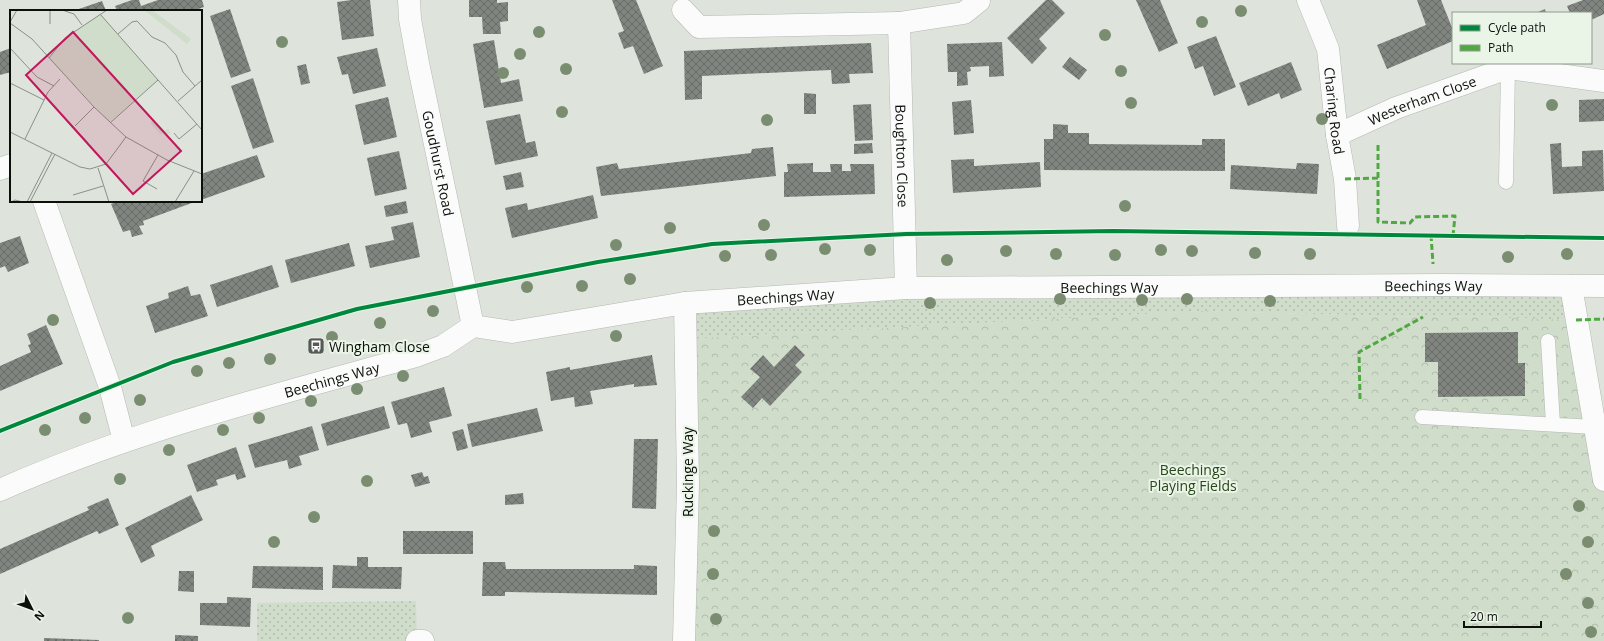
<svg xmlns="http://www.w3.org/2000/svg" width="1604" height="641" viewBox="0 0 1604 641" font-family="'Open Sans',sans-serif">
	<style>
		.grass { fill: url(#grass-dots) }
		.park { fill: url(#park-crowns) }
		.building { fill: url(#building-cross-hatch) }
		.lines { fill: none; stroke-linecap: round; stroke-linejoin: round }
		.service-casing { stroke: #b4b9b3; stroke-width: 15 }
		.minor-casing { stroke: #b4b9b3; stroke-width: 23 }
		.tertiary-casing { stroke: #b4b9b3; stroke-width: 23 }
		.service { stroke: #fafbfa; stroke-width: 14 }
		.minor { stroke: #fafbfa; stroke-width: 22 }
		.tertiary { stroke: #fafbfa; stroke-width: 22 }
		.quiet { stroke: #50a841; stroke-width: 3; stroke-dasharray: 6 3; stroke-linecap: butt }
		.cycleway-casing { stroke: #eaf4e7; stroke-width: 6 }
		.cycleway { stroke: #00873e; stroke-width: 4 }
		.tree { fill: #7a8d71 }
		.labels { text-anchor: middle; dominant-baseline: central; stroke-width: 4; stroke-linejoin: round; paint-order: stroke }
		.street-label { font-size: 14px; fill: #0c100b; stroke: #eaf4e7 }
		.poi-label { font-size: 14px; fill: #0c100b; stroke: #eaf4e7; text-anchor: start }
		.park-label { font-size: 14px; fill: #28461a; stroke: #eaf4e7 }
		.inset-road { fill: none; stroke: #8a8f88; stroke-width: 1 }
		.view { fill: #c2185b; fill-opacity: 0.15; stroke: #c2185b; stroke-width: 2 }
		.inset-edge { fill: none; stroke: #0c100b; stroke-width: 2 }
	</style>
	<defs>
		<pattern id="grass-dots" width="8" height="8" patternUnits="userSpaceOnUse"><rect width="8" height="8" fill="#cfddca"/><path d="M2 2h.1M6 6h.1" fill="none" stroke="#b1bdac" stroke-width="1.8" stroke-linecap="round"/></pattern>
		<pattern id="park-crowns" width="20" height="18" patternUnits="userSpaceOnUse"><rect width="20" height="18" fill="#cfddca"/><path d="M2 6a3 3 0 1 1 6 0M12 15a3 3 0 1 1 6 0" fill="none" stroke="#b1bdac"/></pattern>
		<pattern id="building-cross-hatch" width="8" height="8" patternUnits="userSpaceOnUse"><rect width="8" height="8" fill="#818580"/><path d="M0 0l8 8M0 8l8-8" fill="none" stroke="#686b67"/></pattern>
	</defs>
	<rect width="100%" height="100%" fill="#dee4dc"/>
	<!-- grass -->
	<path class="grass" d="M1571,286L1576,320L1449,316L1423,317L1201,311L686,339L685,303Z
		M416,601L417,641H257V603Z"/>
	<!-- park -->
	<path class="park" d="M1201,311L1423,317L1449,316L1576,320L1604,480V641H684L686,339Z"/>
	<!-- building -->
	<path class="building" d="M132,0H139L141,6L158,0H202L204,7L193,11H117L115,6Z
		M351,0H370L374,36L342,40L337,2Z
		M469,0H497V3L508,2V21L500,22L501,34H483L482,17H469Z
		M612,0H636L663,66L644,74L633,46L624,49L618,33L624,31Z
		M1046,0H1052L1065,13L1039,39L1047,48L1032,64L1007,38Z
		M1136,0H1160L1178,43L1159,52Z
		M1417,0H1441L1453,30V41L1387,69L1377,45L1426,25Z
		M1583,0H1604V14L1591,20V13H1570L1567,6Z
		M102,1L106,11H73Z
		M230,9L251,71L231,78L210,16Z
		M1545,9L1546,13H1536Z
		M1216,36L1236,87L1214,96L1203,66L1195,69L1187,47Z
		M494,40L501,83L519,79L523,101L484,108L473,44Z
		M1002,42L1004,76L989,77V66L970,67L971,71L967,72L968,85L957,86V72H948L947,44Z
		M871,43L873,73L849,74L850,83L832,84L831,70L702,76V99L685,100L684,51Z
		M11,48V72L0,75V52Z
		M377,48L386,86L353,94L348,74L342,75L337,57Z
		M1070,57L1087,70L1079,80L1062,67Z
		M1291,62L1302,90L1281,99L1279,93L1248,106L1239,83Z
		M306,64L310,83L301,85L297,66Z
		M253,78L274,142L253,149L231,86Z
		M804,93L816,94V114H804Z
		M388,97L397,137L364,145L355,105Z
		M1604,99V121L1579,122V100Z
		M971,100L974,133L954,135L952,102Z
		M871,104L873,140L855,141L853,105Z
		M520,114L526,143L535,141L538,156L495,165L486,121Z
		M1053,124L1068,125V133H1089V144L1202,145V139H1225V171L1044,170V139H1053Z
		M872,143L873,153L854,154V144Z
		M1561,143L1562,167L1582,166V151L1603,150L1604,191L1553,194L1550,144Z
		M773,147L776,176L601,196L596,167L617,163L619,169L751,153L752,149Z
		M399,151L407,189L375,196L367,158Z
		M257,155L265,177L201,200V174Z
		M974,159V166L1040,162L1041,187L953,193L951,160Z
		M813,163V172H831L830,164H842V171H851L850,164H874L875,194L784,197V172H788L787,164Z
		M1297,163L1319,164L1317,194L1230,189L1231,165L1296,169Z
		M521,172L524,187L506,190L503,176Z
		M593,195L598,218L512,238L505,208L527,203L528,210Z
		M119,201H197L143,221L144,225L139,226L143,234L132,237L130,230L123,232L111,204Z
		M406,201L408,213L386,217L384,206Z
		M413,222L420,257L370,268L365,246L394,240L391,227Z
		M20,236L29,263L8,272L5,266L0,268V243Z
		M349,243L355,266L291,283L285,260Z
		M272,265L279,287L217,307L210,285Z
		M188,286L191,296L200,294L208,316L155,333L146,306L169,298L168,293Z
		M46,325L63,364L0,391V366L31,352L28,345L31,344L27,334Z
		M1518,332V363H1525V396L1438,397V362H1425V333Z
		M795,345L805,355L795,365L802,372L770,406L762,398L753,408L741,397L760,377L750,369L763,355L774,367Z
		M652,355L657,385L634,387V384L590,391L593,404L575,407L574,397L551,401L546,372L570,367V370Z
		M444,387L452,416L429,422L432,432L411,438L407,423L398,425L391,402Z
		M384,406L390,428L327,446L321,424Z
		M537,408L543,431L472,447L467,424Z
		M312,426L319,450L299,456L302,465L289,469L287,460L255,468L248,445Z
		M463,429L468,448L457,451L452,432Z
		M634,439H658L656,509L632,508Z
		M236,447L246,477L237,480L235,474L216,480L218,485L197,492L187,465Z
		M422,472L424,477L428,476L430,483L415,487L411,475Z
		M523,493L524,504L505,505V495Z
		M191,495L203,520L151,546L155,556L141,563L125,528Z
		M108,498L119,525L99,534L97,531L0,574V549L89,510L87,507Z
		M403,531H473V554H403Z
		M357,557H368V567H402L401,589L332,588L333,565L357,566Z
		M483,562H505L506,569H634V565L657,566V595L505,592V596H482Z
		M253,566L323,567V590L252,588Z
		M179,571H194V592L178,591Z
		M227,597L251,598L250,627L200,625V603H227Z
		M175,635L198,636V641H175Z
		M44,638L99,640V641H44Z"/>
	<g class="lines">
		<!-- service casing -->
		<g class="service-casing">
			<path id="service" d="M1506,182L1508,68
				M1548,341L1553,424
				M1422,417L1594,427"/>
		</g>
		<!-- minor casing -->
		<g class="minor-casing">
			<g id="minor">
				<path id="s1" d="M409,0L410,19L418,63L473,326"/>
				<path id="s2" d="M1308,0L1328,49L1337,135L1345,179L1348,226"/>
				<path d="M683,10L699,27L899,23L964,13L979,1"/>
				<path id="s3" d="M899,23L906,288"/>
				<path id="s4" d="M1337,135L1396,108L1508,68L1604,81"/>
				<path d="M0,169L11,165"/>
				<path d="M44,201L110,387L124,441"/>
				<path d="M1571,286L1604,480"/>
				<path d="M417,641H423"/>
				<path d="M684,641L688,484L685,303"/>
			</g>
		</g>
		<!-- tertiary casing -->
		<g class="tertiary-casing">
			<g id="tertiary">
				<path id="s5" d="M0,490C133,431 275,395 416,356L443,346L473,326L512,332L685,303L906,288L1441,285L1604,286"/>
			</g>
		</g>
		<!-- service -->
		<use href="#service" class="service"/>
		<!-- minor -->
		<use href="#minor" class="minor"/>
		<!-- tertiary -->
		<use href="#tertiary" class="tertiary"/>
		<!-- quiet -->
		<path class="quiet" d="M1378,145V222L1410,223L1415,217L1455,216L1453,236
			M1345,179L1378,178
			M1431,235L1433,264
			M1576,320L1604,319
			M1360,399L1359,352L1423,317"/>
		<!-- cycleway casing -->
		<g class="cycleway-casing">
			<path id="cycleway" d="M0,431L173,362L357,309L598,262L712,244L906,234L1113,231L1604,238"/>
		</g>
		<!-- cycleway -->
		<use href="#cycleway" class="cycleway"/>
	</g>
	<!-- trees -->
	<g class="tree">
		<circle cx="1241" cy="11" r="6"/>
		<circle cx="1202" cy="22" r="6"/>
		<circle cx="539" cy="32" r="6"/>
		<circle cx="1105" cy="35" r="6"/>
		<circle cx="282" cy="42" r="6"/>
		<circle cx="520" cy="54" r="6"/>
		<circle cx="566" cy="69" r="6"/>
		<circle cx="1121" cy="71" r="6"/>
		<circle cx="503" cy="73" r="6"/>
		<circle cx="1131" cy="103" r="6"/>
		<circle cx="1552" cy="105" r="6"/>
		<circle cx="562" cy="112" r="6"/>
		<circle cx="1322" cy="119" r="6"/>
		<circle cx="767" cy="120" r="6"/>
		<circle cx="1125" cy="206" r="6"/>
		<circle cx="764" cy="225" r="6"/>
		<circle cx="670" cy="228" r="6"/>
		<circle cx="616" cy="245" r="6"/>
		<circle cx="825" cy="249" r="6"/>
		<circle cx="870" cy="250" r="6"/>
		<circle cx="1161" cy="250" r="6"/>
		<circle cx="1006" cy="251" r="6"/>
		<circle cx="1192" cy="251" r="6"/>
		<circle cx="1255" cy="253" r="6"/>
		<circle cx="1056" cy="254" r="6"/>
		<circle cx="1310" cy="254" r="6"/>
		<circle cx="1567" cy="254" r="6"/>
		<circle cx="771" cy="255" r="6"/>
		<circle cx="1115" cy="255" r="6"/>
		<circle cx="725" cy="256" r="6"/>
		<circle cx="1508" cy="257" r="6"/>
		<circle cx="947" cy="260" r="6"/>
		<circle cx="630" cy="279" r="6"/>
		<circle cx="582" cy="286" r="6"/>
		<circle cx="527" cy="287" r="6"/>
		<circle cx="1060" cy="299" r="6"/>
		<circle cx="1187" cy="299" r="6"/>
		<circle cx="1142" cy="300" r="6"/>
		<circle cx="1270" cy="301" r="6"/>
		<circle cx="930" cy="303" r="6"/>
		<circle cx="433" cy="311" r="6"/>
		<circle cx="53" cy="320" r="6"/>
		<circle cx="380" cy="323" r="6"/>
		<circle cx="616" cy="336" r="6"/>
		<circle cx="332" cy="337" r="6"/>
		<circle cx="270" cy="359" r="6"/>
		<circle cx="229" cy="363" r="6"/>
		<circle cx="197" cy="371" r="6"/>
		<circle cx="403" cy="376" r="6"/>
		<circle cx="357" cy="389" r="6"/>
		<circle cx="140" cy="400" r="6"/>
		<circle cx="311" cy="401" r="6"/>
		<circle cx="85" cy="418" r="6"/>
		<circle cx="259" cy="418" r="6"/>
		<circle cx="45" cy="430" r="6"/>
		<circle cx="223" cy="430" r="6"/>
		<circle cx="169" cy="450" r="6"/>
		<circle cx="120" cy="479" r="6"/>
		<circle cx="367" cy="481" r="6"/>
		<circle cx="1579" cy="506" r="6"/>
		<circle cx="314" cy="517" r="6"/>
		<circle cx="714" cy="531" r="6"/>
		<circle cx="274" cy="542" r="6"/>
		<circle cx="1588" cy="542" r="6"/>
		<circle cx="713" cy="574" r="6"/>
		<circle cx="1566" cy="574" r="6"/>
		<circle cx="1588" cy="603" r="6"/>
		<circle cx="128" cy="618" r="6"/>
		<circle cx="716" cy="619" r="6"/>
		<circle cx="1591" cy="632" r="6"/>
	</g>
	<!-- icons -->
	<defs>
		<g id="bus-square" transform="scale(0.9)"><rect x="-9" y="-9" width="18" height="18" rx="4" fill="#565a54" stroke="#eaf4e7"/><path d="M-5-6H5V4H4V6H2V4H-2V6H-4V4H-5ZM-3.5-4V0h7V-4ZM-3.5 1.2v1.5H-2V1.2ZM2 1.2v1.5H3.5V1.2Z" fill="#fff"/></g>
	</defs>
	<g fill-rule="evenodd">
		<use href="#bus-square" x="316" y="346"/>
	</g>
	<g class="labels">
		<!-- street labels -->
		<g class="street-label">
			<text stroke="none"><textPath href="#s4" startOffset="92">Westerham Close</textPath></text>
			<text stroke="none"><textPath href="#s2" startOffset="115">Charing Road</textPath></text>
			<text stroke="none"><textPath href="#s3" startOffset="133">Boughton Close</textPath></text>
			<text stroke="none"><textPath href="#s1" startOffset="166">Goudhurst Road</textPath></text>
			<text stroke="none"><textPath href="#s5" startOffset="1466">Beechings Way</textPath></text>
			<text stroke="none"><textPath href="#s5" startOffset="1142">Beechings Way</textPath></text>
			<text stroke="none"><textPath href="#s5" startOffset="818">Beechings Way</textPath></text>
			<text stroke="none"><textPath href="#s5" startOffset="350">Beechings Way</textPath></text>
			<text transform="translate(687 472) rotate(-90)">Ruckinge Way</text>
		</g>
		<!-- poi labels -->
		<g class="poi-label">
			<text x="329" y="346">Wingham Close</text>
		</g>
		<!-- park labels -->
		<g class="park-label">
			<text x="1193" y="469">Beechings<tspan x="1193" dy="16">Playing Fields</tspan></text>
		</g>
	</g>
	<!-- overview -->
	<g transform="translate(10 10)">
		<rect width="192" height="192" fill="#dee4dc"/>
		<path d="M41,45L102,110L100,113L39,48ZM144,109L154,121L158,119L161,123L158,125L155,121L151,125L140,113Z" fill="#cfddca"/>
		<path d="M90,4L148,70L102,110L41,46L55,28Z" fill="#cfddca"/>
		<path d="M134,0H142L181,29L177,34Z" fill="#cfddca"/>
		<path class="inset-road" d="M52,0L64,4L72,15M90,4L192,120M0,12L7,0M0,13L22,29L84,97L116,127L157,150L192,164M40,14V0M108,24L122,12L127,11L142,27L155,33L166,45L173,62L185,76M0,38L27,67L44,76M39,48L55,28L97,0M0,73L34,90M125,90L143,110M168,91L192,70M58,111L78,133M100,113L148,70M65,116L84,97M0,122L70,157L80,159L96,154L116,127M164,123L169,129L187,114M15,129L38,82L50,69M88,158L99,192M147,179L133,171L148,145M63,185L93,176M1,192L5,190L13,192M17,192L42,143M20,192L45,144M100,192H114M165,192L184,161"/>
		<path class="view" d="M63,22L171,141L123,184L16,65Z"/>
		<rect width="192" height="192" class="inset-edge"/>
	</g>
	<!-- legend -->
	<rect x="1452" y="12" width="140" height="52" fill="#eaf4e7" stroke="#91998f"/>
	<rect x="1460" y="25" width="20" height="6" fill="#00873e" stroke="#91998f"/>
	<text x="1488" y="32" font-size="12" fill="#0c100b">Cycle path</text>
	<rect x="1460" y="45" width="20" height="6" fill="#50a841" stroke="#91998f"/>
	<text x="1488" y="52" font-size="12" fill="#0c100b">Path</text>
	<!-- north arrow -->
	<g transform="translate(32 609) rotate(132)" stroke="#eaf4e7" stroke-width="3" paint-order="stroke">
	<path d="M0-3L7 15L0 10L-7 15Z" fill="#0c100b"/>
	<text y="-6" font-size="11" font-weight="bold" text-anchor="middle" fill="#0c100b">N</text>
	</g>
	<!-- scale -->
	<path d="M1464 621v6h77v-6" fill="none" stroke="#0c100b" stroke-width="2"/>
	<text x="1470" y="621" font-size="12" fill="#0c100b" stroke="#eaf4e7" stroke-width="3" paint-order="stroke">20 m</text>
</svg>
